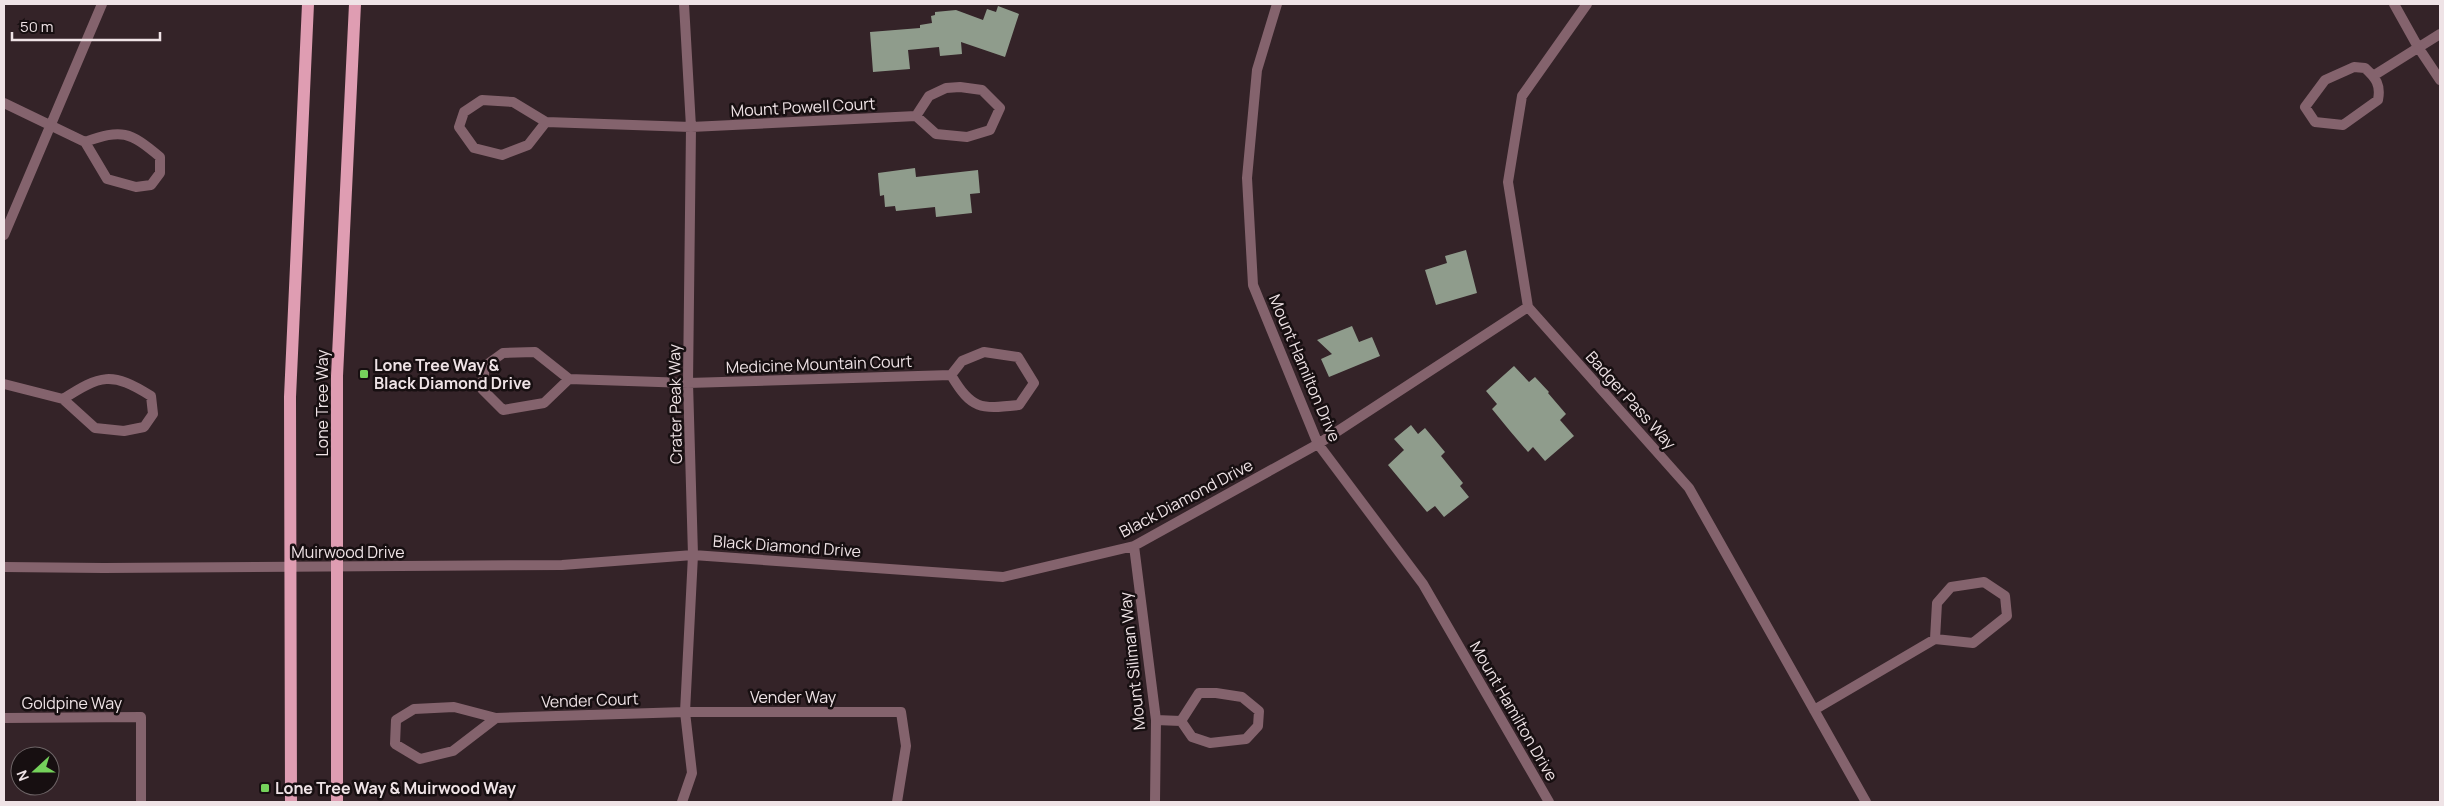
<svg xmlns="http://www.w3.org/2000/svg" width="2444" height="806" viewBox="0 0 2444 806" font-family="Manrope,sans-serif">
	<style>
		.building { fill: #8f9c8c }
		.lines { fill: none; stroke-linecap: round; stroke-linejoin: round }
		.street { stroke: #84636d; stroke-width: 10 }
		.primary { stroke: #df9db2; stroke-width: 12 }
		.poi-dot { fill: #75d25b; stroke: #170f11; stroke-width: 2 }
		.labels { text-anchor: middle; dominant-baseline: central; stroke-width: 5; stroke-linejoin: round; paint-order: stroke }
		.street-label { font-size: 16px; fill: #efe3e6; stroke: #170f11 }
		.poi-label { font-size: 16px; font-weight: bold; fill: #efe3e6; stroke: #170f11; text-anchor: start }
	</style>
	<rect width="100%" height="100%" fill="#342328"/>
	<!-- building -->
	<path class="building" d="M998,6L1019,14L1005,57L961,42L962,54L940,56L939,47L908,50L910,69L873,72L870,32L920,28V25L932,23L931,16L935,15V12L956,10L983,20L987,9L996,12Z
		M915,168L916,177L978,170L980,193L970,194L972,213L936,217L935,207L896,211L895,206L885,207L884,195L880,196L878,173Z
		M1466,250L1477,293L1436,305L1425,270L1447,263L1445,256Z
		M1352,326L1359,342L1372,337L1380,356L1329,377L1321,359L1332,354L1317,340Z
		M1514,366L1529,382L1535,377L1549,392L1548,393L1566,414L1560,420L1574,436L1545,461L1533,447L1528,452L1510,431L1492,409L1497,404L1486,391Z
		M1411,425L1418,434L1425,428L1445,452L1441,456L1463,483L1460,486L1469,497L1444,517L1435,506L1427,512L1388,465L1404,450L1394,439Z"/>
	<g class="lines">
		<!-- street -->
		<path class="street" d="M1277,4L1257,70L1247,178L1253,285L1318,444L1423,584L1549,802
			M1587,4L1522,96L1508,182L1528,307L1689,488L1866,802
			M2394,4L2418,47L2440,80
			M2354,67L2365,68C2376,78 2381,85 2378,100L2343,125L2315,122L2305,107L2325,80Z
			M2373,76L2440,34
			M4,103L85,142L107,179L136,187L151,185L160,173V157C129,131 122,129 85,142
			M546,122L528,145L502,155L474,148L459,127L464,112L482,100L513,102L546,122L691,127L916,116L936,134L967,137L990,130L1000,108L982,90L960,87L946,88L929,96L916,116
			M4,235L102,4
			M984,352L1018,357L1034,383L1019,405C980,409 972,410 951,375L962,361Z
			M569,379L544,403L503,410L482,389L485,366L503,353L535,352L569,379L688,383L951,375
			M4,384L63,399L95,428L124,431L144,427L153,414L151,396C112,371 100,375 63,399
			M1134,546L1156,720L1155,802
			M4,567L104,568L562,565L693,555L1003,577L1134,546L1318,444L1528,307
			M1199,693H1216L1242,697L1259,711L1258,726L1246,739L1210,743L1192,737L1181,721Z
			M1814,710L1935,639L1973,643L2007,616L2005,596L1984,582L1951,587L1937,603L1935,639
			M4,718L141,717V802
			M496,718L453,751L420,759L395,744L396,720L414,709L454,707L496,718L685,712H901L906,746L897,802
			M1156,720L1181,721
			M682,802L692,773L685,712L693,555L688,383L691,127L684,4"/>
		<!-- primary -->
		<path class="primary" d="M291,802L290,397L308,4
			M337,802V376L355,4"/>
	</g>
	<!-- markers -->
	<g class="poi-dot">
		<rect x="359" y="369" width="10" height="10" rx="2.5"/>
		<rect x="260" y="783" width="10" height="10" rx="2.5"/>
	</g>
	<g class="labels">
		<!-- street labels -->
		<g class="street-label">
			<text transform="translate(803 107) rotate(-3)">Mount Powell Court</text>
			<text transform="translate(819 364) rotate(-2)">Medicine Mountain Court</text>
			<text transform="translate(1305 368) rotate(67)">Mount Hamilton Drive</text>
			<text transform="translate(1631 400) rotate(48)">Badger Pass Way</text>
			<text transform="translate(322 403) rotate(-90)">Lone Tree Way</text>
			<text transform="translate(675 404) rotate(-91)">Crater Peak Way</text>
			<text transform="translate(1186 498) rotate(-28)">Black Diamond Drive</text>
			<text transform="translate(787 546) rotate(4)">Black Diamond Drive</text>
			<text x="348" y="552">Muirwood Drive</text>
			<text transform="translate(1132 661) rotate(-96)">Mount Siliman Way</text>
			<text x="793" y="697">Vender Way</text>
			<text transform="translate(590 700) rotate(-2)">Vender Court</text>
			<text x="72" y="703">Goldpine Way</text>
			<text transform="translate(1514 711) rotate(60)">Mount Hamilton Drive</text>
		</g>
		<!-- poi labels -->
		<g class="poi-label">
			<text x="374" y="365">Lone Tree Way &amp;<tspan x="374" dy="18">Black Diamond Drive</tspan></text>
			<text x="275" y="788">Lone Tree Way &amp; Muirwood Way</text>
		</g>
	</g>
	<!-- border -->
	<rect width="2444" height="806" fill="none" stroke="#efe3e6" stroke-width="10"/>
	<!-- north arrow -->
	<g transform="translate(35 771) rotate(249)"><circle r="24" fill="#170f11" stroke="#6d6466"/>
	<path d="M0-4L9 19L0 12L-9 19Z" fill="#75d25b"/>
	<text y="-8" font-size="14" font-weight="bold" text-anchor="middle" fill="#efe3e6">N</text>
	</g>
	<!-- scale -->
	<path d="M12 32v8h148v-8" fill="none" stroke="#efe3e6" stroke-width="2.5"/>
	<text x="20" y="32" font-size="15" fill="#efe3e6" stroke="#170f11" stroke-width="4" paint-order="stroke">50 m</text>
</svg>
